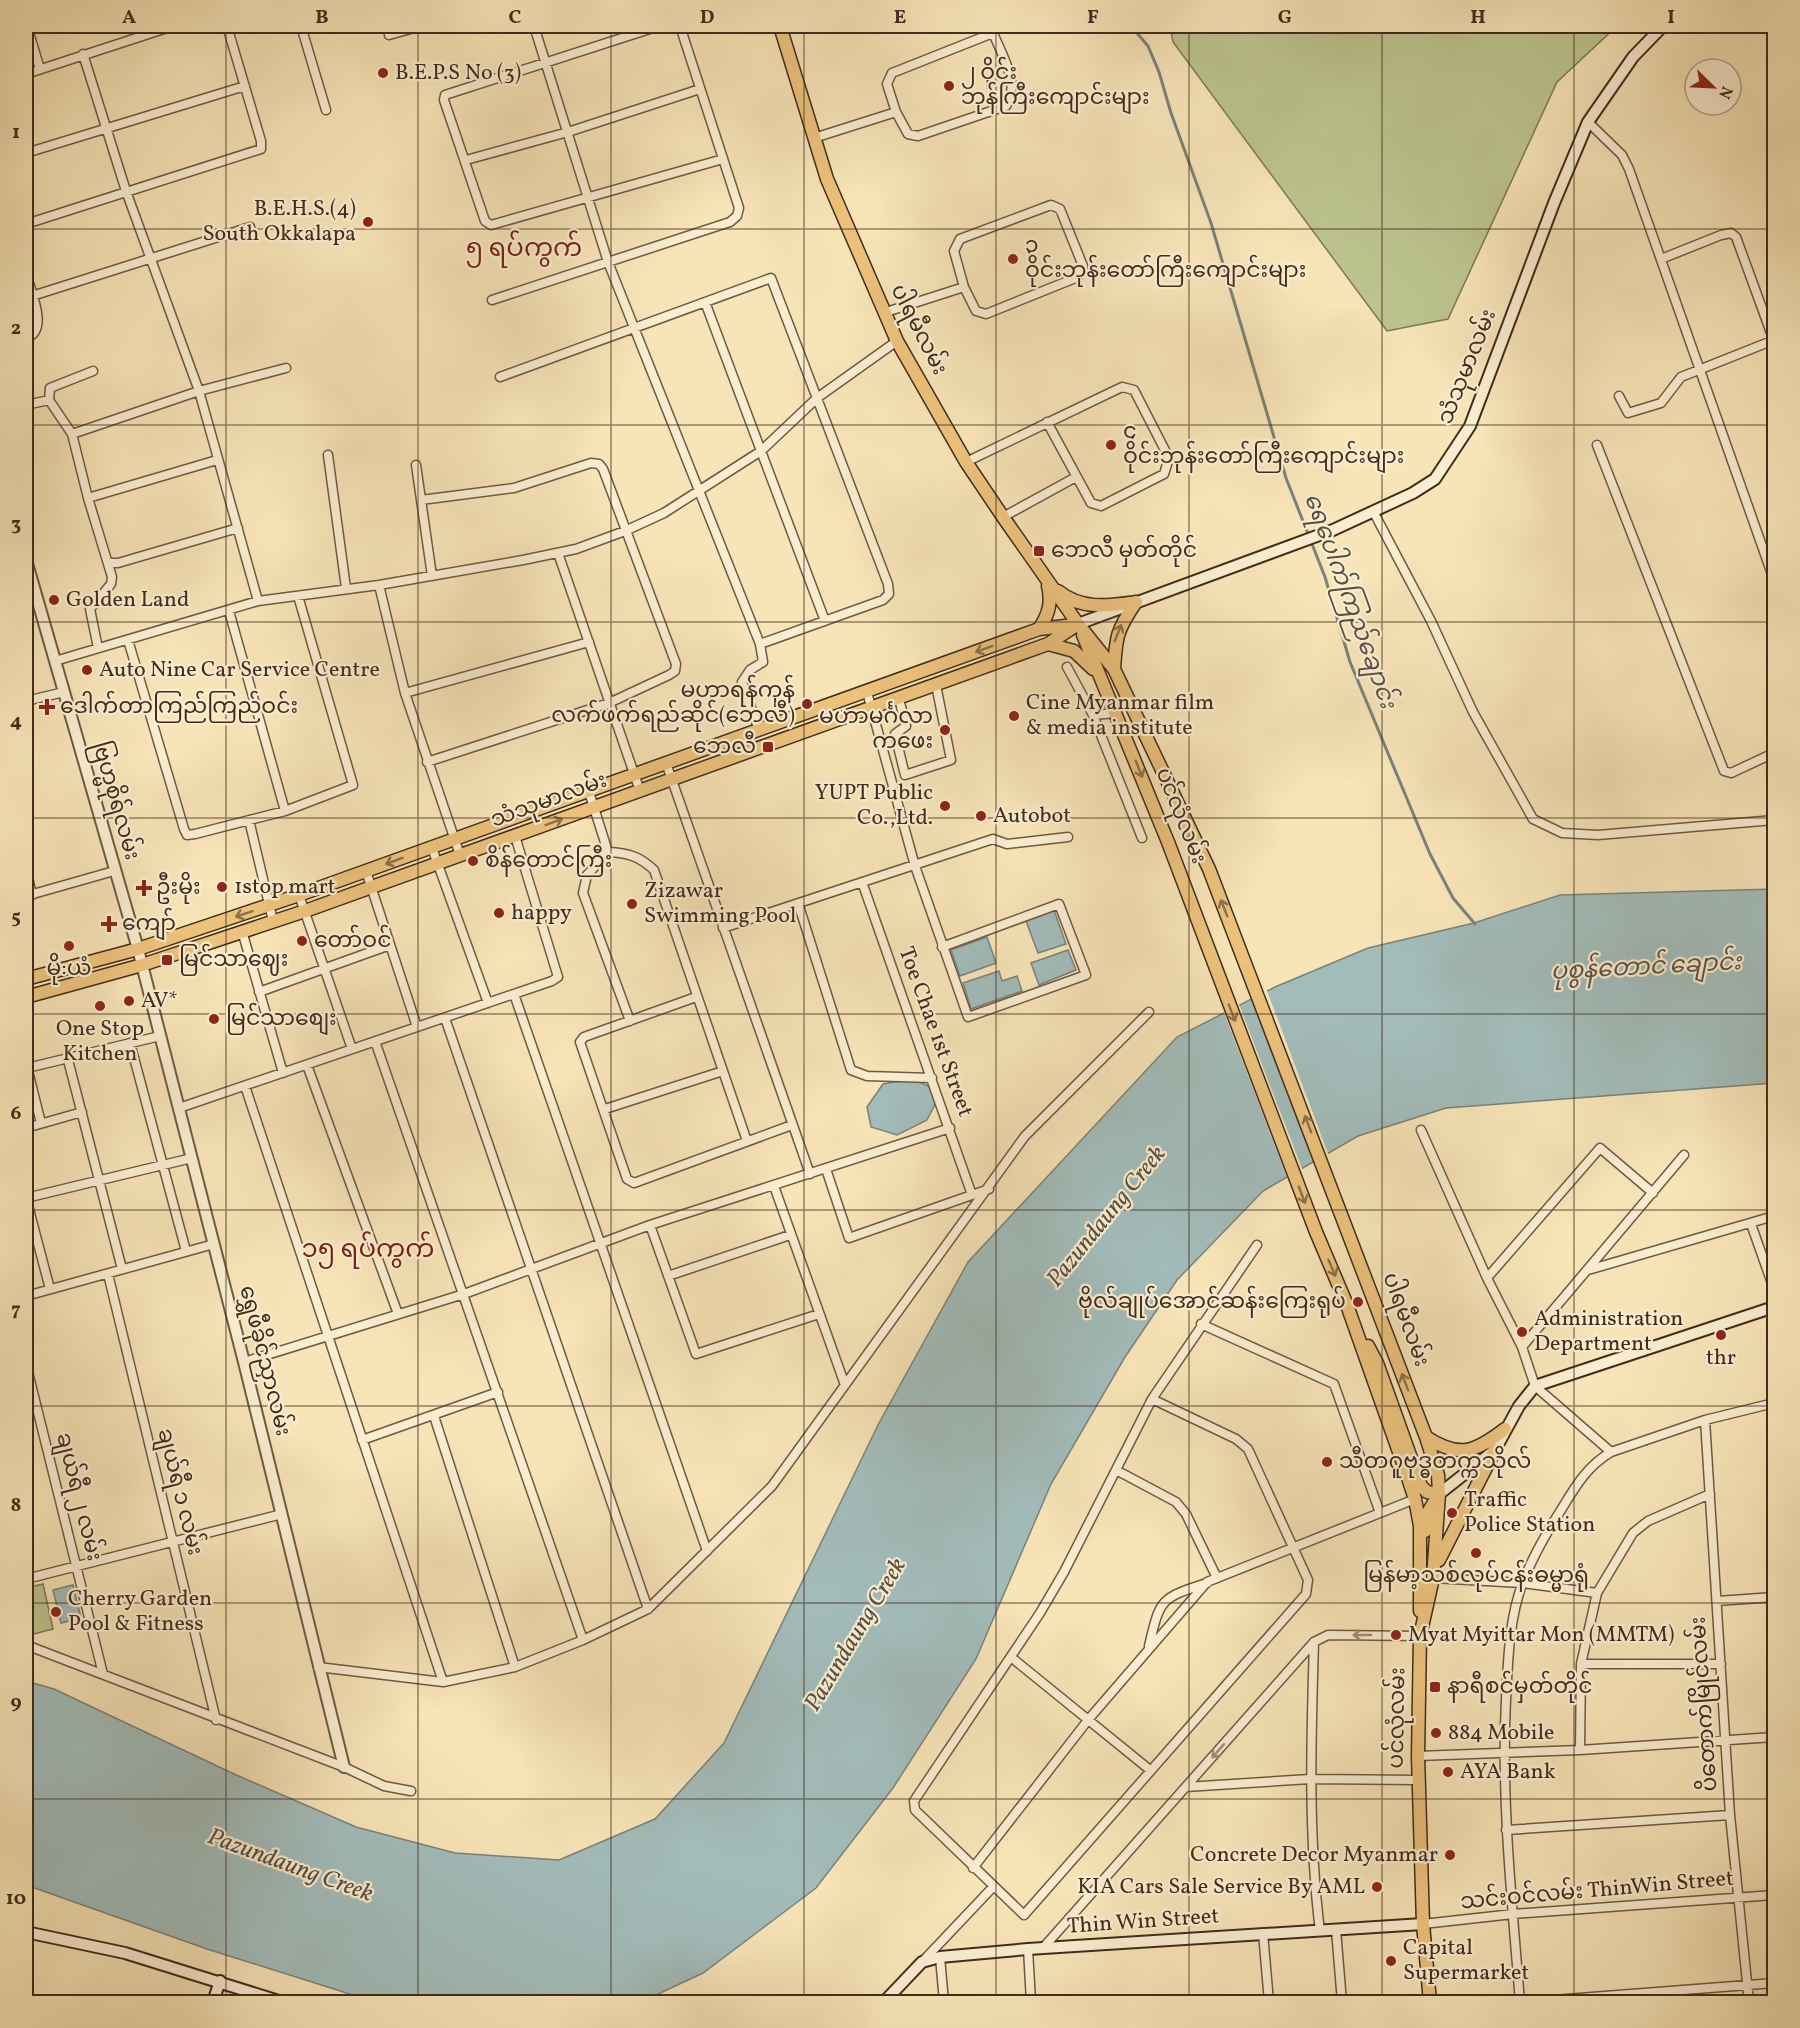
<svg xmlns="http://www.w3.org/2000/svg" width="1800" height="2028" viewBox="0 0 1800 2028" font-family="Vollkorn,'Noto Sans Myanmar',serif">
	<style>
		.green { fill: #bcc48f; stroke: #7e7855; stroke-width: 1.5 }
		.water { fill: #a2bcba; stroke: #7b827a; stroke-width: 1.5 }
		.pier { fill: #f7e4b7 }
		.lines { fill: none; stroke-linecap: round; stroke-linejoin: round }
		.stream { stroke: #7b827a; stroke-width: 3 }
		.minor-casing { stroke: #6e5a42; stroke-width: 11 }
		.tertiary-casing { stroke: #6e5a42; stroke-width: 14 }
		.secondary-casing { stroke: #412c1b; stroke-width: 14 }
		.primary-casing { stroke: #412c1b; stroke-width: 15 }
		.minor { stroke: #faedd0; stroke-width: 8 }
		.tertiary { stroke: #faedd0; stroke-width: 10 }
		.secondary { stroke: #faedd0; stroke-width: 10 }
		.primary { stroke: #ecc27c; stroke-width: 12 }
		.oneway { stroke: #8e7047 }
		.oneway2 { stroke: #9e8c76 }
		.grid { fill: none; stroke: #412c1b; stroke-width: 1.5; stroke-opacity: 0.55 }
		.poi-dot { fill: #8f2418; stroke: #faedd0; stroke-width: 2 }
		.labels { text-anchor: middle; dominant-baseline: central; stroke-width: 4.5; stroke-linejoin: round; paint-order: stroke }
		.poi-label { font-size: 22px; fill: #412c1b; stroke: #faedd0; text-anchor: start }
		.street-label { font-size: 22px; fill: #412c1b; stroke: #faedd0 }
		.water-label { font-size: 24px; font-style: italic; fill: #595043; stroke: #faedd0 }
		.quarter-label { font-size: 26px; fill: #7a1f14; stroke: #faedd0 }
		.neatline { fill: none; stroke: #412c1b; stroke-width: 2 }
		.grid-label { font-size: 20px; text-anchor: middle; font-weight: bold; fill: #412c1b }
	</style>
	<rect width="100%" height="100%" fill="#f7e4b7"/>
	<filter id="stains"><feTurbulence type="fractalNoise" baseFrequency=".00333" numOctaves="4"/><feColorMatrix values="0 0 0 0 .2 0 0 0 0 .09 0 0 0 0 .02 0 0 0 .5 -.17"/></filter>
	<radialGradient id="worn" r=".72"><stop offset=".6" stop-color="#630" stop-opacity="0"/><stop offset="1" stop-color="#630" stop-opacity=".3"/></radialGradient>
	<!-- green -->
	<path class="green" d="M1170,26H1617L1557,82L1448,319L1387,331L1173,42Z
		M43,1584L53,1629L26,1636V1588Z"/>
	<!-- water -->
	<path class="water" d="M1774,889V1083L1446,1108L1358,1136L1263,1191L1177,1280L1125,1357L1051,1484L976,1659L893,1788L816,1888L703,1973L641,2002H375L207,1949L26,1885V1681L54,1689L234,1774L356,1827L455,1853L559,1860L655,1819L724,1743L879,1423L968,1262L1177,1037L1275,987L1368,948L1474,923L1560,895Z
		M1054,910L1066,944L1038,953L1026,921Z
		M987,937L996,963L960,976L951,950Z
		M1068,950L1076,970L1039,985L1031,963Z
		M999,971L1002,981L1017,976L1022,991L971,1009L963,983Z
		M912,1079L933,1088L937,1101L927,1120L897,1135L871,1127L867,1107L883,1084Z
		M73,1585L81,1618L61,1623L53,1590Z"/>
	<!-- pier -->
	<path class="pier" d="M1266,988L1329,1156L1315,1164L1251,996Z
		M1238,1002L1303,1171L1288,1180L1223,1010Z"/>
	<g class="lines">
		<!-- stream -->
		<path class="stream" d="M1131,26L1148,46L1159,72L1171,113L1211,223L1286,478L1325,577L1350,662L1430,854L1453,898L1475,924"/>
		<!-- minor casing -->
		<g class="minor-casing">
			<path id="minor" d="M27,26L40,69
				M301,26L326,110
				M534,26L608,262L760,644L763,662L750,670L742,682L759,730
				M659,26L445,95L444,100L485,221L491,225L723,159
				M993,33C1002,55 1021,85 1006,106L918,136L908,134L896,112L887,84L892,73Z
				M389,35L421,26
				M83,54L126,191L199,391L258,601
				M26,74L173,26
				M1588,122L1622,155L1629,169L1774,580
				M814,138L896,112
				M26,153L245,86
				M466,160L568,132L700,89
				M1051,205L1060,209L1083,266L1078,277L986,314L976,311L964,287L954,251L960,239Z
				M26,224L261,149V141L227,26
				M1661,259L1721,235L1731,233L1736,237L1774,341
				M26,273C30,290 50,331 26,338
				M32,296L250,227
				M492,300L730,222L737,216L739,208L680,26
				M705,302L825,621
				M883,313L964,287
				M500,377L771,278L888,584L889,594L883,600L760,644
				M1619,396L1628,413L1661,403L1681,377L1774,340
				M49,400L50,388L93,371
				M26,405L49,400L72,434L88,498L112,577L111,584L90,609L98,648
				M72,434L199,391L286,368
				M1597,445L1724,771L1731,773L1774,753
				M328,455L346,588
				M966,462L1122,387L1134,390L1169,458L1164,474L1101,506L1091,503L1047,422
				M416,465L432,576
				M88,498L217,460
				M421,500L514,488L591,463L599,464L603,469L676,664L675,671L669,675L609,703L427,762
				M1373,511L1431,621L1473,712L1533,819L1562,833L1598,835L1774,820
				M1003,517L1076,477
				M558,553L640,791
				M110,563H118L238,528
				M379,585L405,693L460,855
				M229,611L285,811
				M128,640L184,829L187,835L195,834L285,811L353,785L298,596
				M55,661L258,601L379,585L523,560L576,549L625,531L664,513L761,451L817,398L897,341
				M1067,667L1093,715L1142,838
				M867,692L915,866L968,1017L1086,975L1059,904L942,947
				M405,693L589,642
				M899,699L906,726L895,734L905,775L951,760L936,685
				M26,701L64,692
				M1093,715L1116,713
				M666,763L810,1174
				M589,792L608,852
				M249,820L273,921
				M432,848L488,1003
				M26,869L32,895
				M366,871L417,1027
				M862,882L972,1195
				M299,895L352,1049
				M26,896L114,871
				M798,903L851,1070L867,1076L932,1078
				M723,928L993,839L1007,844L1068,837
				M242,931L283,1073
				M259,992L390,945
				M514,994L707,1551
				M696,997L584,1037L580,1042L627,1179L634,1183L792,1125
				M445,1018L648,1609
				M630,1021L583,893L587,875L608,852C628,853 639,856 654,870L747,1141
				M375,1041L583,1640
				M130,1043L186,1251
				M68,1060L122,1269
				M26,1063L41,1123
				M307,1065L398,1314
				M27,1068L160,1036
				M245,1086L443,1682
				M179,1108L552,981L558,977L515,836
				M605,1109L723,1071
				M26,1128L82,1112
				M1421,1130L1487,1278L1522,1347L1535,1386L1611,1452
				M826,1169L849,1238L989,1189
				M774,1186L845,1385
				M26,1198L192,1158
				M26,1198L50,1289
				M1751,1224L1774,1289
				M650,1225L696,1354L819,1314
				M1588,1270L1774,1216
				M108,1274L216,1720
				M668,1276L790,1235
				M1487,1278L1600,1148L1653,1193
				M26,1296L214,1244
				M1201,1324L1334,1384L1380,1513
				M1522,1347L1684,1155
				M244,1362L464,1294L650,1225L950,1128
				M26,1364L103,1674
				M1152,1399L1236,1439L1248,1449L1308,1580L1306,1594L1024,1915L915,1810L914,1801L1040,1613L1064,1572L1152,1399L1257,1245
				M434,1416L515,1667
				M1705,1420L1730,1815L1749,2002
				M362,1440L498,1392
				M1116,1470L1176,1502L1186,1514L1217,1578
				M1433,1578L1522,1583L1597,1593
				M26,1579L282,1514
				M1717,1601L1774,1597
				M1314,1642C1311,1739 1308,1835 1320,1931
				M26,1645L344,1767L384,1786L411,1791
				M1149,1646C1160,1598 1161,1598 1207,1583
				M1012,1658L1150,1770
				M1581,1664H1721
				M318,1667L443,1682L515,1667L583,1640L648,1609L772,1486L1025,1136L1149,1012
				M1580,1750L1581,1664L1597,1593L1633,1533L1648,1521L1710,1494
				M1418,1756L1580,1750L1774,1737
				M1186,1787L1310,1779L1418,1780
				M1506,1830L1730,1815
				M973,1868L1088,1720L1207,1582L1415,1499
				M1423,1924L1513,1914L1774,1895
				M1336,1930L1342,2002
				M1263,1933L1269,2002
				M1043,1948L1314,1642L1328,1635L1420,1636
				M1028,1949L1031,2002
				M940,1957L944,2002
				M922,1962L993,1887
				M1520,2002C1512,1901 1501,1800 1506,1699C1508,1661 1509,1618 1523,1582C1532,1558 1547,1532 1561,1510C1575,1487 1587,1466 1611,1452L1705,1420L1774,1403
				M1527,2002L1774,1983"/>
		</g>
		<!-- tertiary casing -->
		<g class="tertiary-casing">
			<path id="tertiary" d="M26,560L138,949L244,1362L344,1767"/>
		</g>
		<!-- secondary casing -->
		<g class="secondary-casing">
			<path id="secondary" d="M1078,624L1333,530L1413,493L1435,479L1470,426L1554,203L1588,122L1633,57L1663,26
				M1439,1494L1495,1450L1519,1406L1535,1386L1774,1307
				M26,1932L125,1953L282,2002
				M213,2002L220,1981
				M884,2002L922,1962L940,1957L1028,1949L1423,1924"/>
		</g>
		<!-- primary casing -->
		<g class="primary-casing">
			<path id="primary" d="M780,26L827,179L897,341L966,462L1003,517L1078,624L1114,669L1209,869L1426,1437L1438,1475L1439,1494L1433,1578L1420,1636L1418,1756L1423,1924L1430,2002
				M1058,591C1081,610 1108,606 1136,602
				M1039,629C1049,614 1052,602 1048,586
				M1083,635L1168,842L1316,1232L1347,1305L1405,1469L1415,1499L1420,1526V1611
				M1048,644L1074,651L1093,669
				M1114,669C1116,636 1117,630 1136,602
				M26,979L138,949L299,895L1039,629L1074,625
				M26,997L142,965L305,911L1048,644L1078,624
				M1368,1346L1377,1363L1421,1486L1427,1492L1439,1494
				M1426,1437C1460,1459 1475,1452 1505,1429
				M1425,1531L1427,1514L1439,1494
				M1439,1560L1495,1450"/>
		</g>
		<!-- minor -->
		<use href="#minor" class="minor"/>
		<!-- tertiary -->
		<use href="#tertiary" class="tertiary"/>
		<!-- secondary -->
		<use href="#secondary" class="secondary"/>
		<!-- primary -->
		<use href="#primary" class="primary"/>
	</g>
	<!-- one-way arrows -->
	<defs><path id="oneway-shaft" d="M-6 0H5M1.5-3L5.5 0L1.5 3" fill="none" stroke-width="1.6" stroke-linecap="round" stroke-linejoin="round" transform="scale(1.5)"/></defs>
	<g class="oneway">
		<use href="#oneway-shaft" transform="translate(1118 633) rotate(-68)"/>
		<use href="#oneway-shaft" transform="translate(984 649) rotate(160)"/>
		<use href="#oneway-shaft" transform="translate(1139 769) rotate(68)"/>
		<use href="#oneway-shaft" transform="translate(554 822) rotate(-20)"/>
		<use href="#oneway-shaft" transform="translate(394 861) rotate(160)"/>
		<use href="#oneway-shaft" transform="translate(1224 908) rotate(-112)"/>
		<use href="#oneway-shaft" transform="translate(244 914) rotate(162)"/>
		<use href="#oneway-shaft" transform="translate(1232 1013) rotate(69)"/>
		<use href="#oneway-shaft" transform="translate(1308 1124) rotate(-111)"/>
		<use href="#oneway-shaft" transform="translate(1302 1195) rotate(69)"/>
		<use href="#oneway-shaft" transform="translate(1332 1268) rotate(67)"/>
		<use href="#oneway-shaft" transform="translate(1405 1382) rotate(-111)"/>
	</g>
	<g class="oneway2">
		<use href="#oneway-shaft" transform="translate(1362 1635) rotate(180)"/>
		<use href="#oneway-shaft" transform="translate(1218 1751) rotate(131)"/>
	</g>
	<!-- grid -->
	<path class="grid" d="M226,26V2002M418,26V2002M611,26V2002M804,26V2002M996,26V2002M1189,26V2002M1382,26V2002M1574,26V2002M26,229H1774M26,425H1774M26,622H1774M26,818H1774M26,1014H1774M26,1210H1774M26,1406H1774M26,1603H1774M26,1799H1774"/>
	<!-- markers -->
	<g class="poi-dot">
		<circle cx="383" cy="73" r="6"/>
		<circle cx="949" cy="86" r="6"/>
		<circle cx="368" cy="222" r="6"/>
		<circle cx="1013" cy="259" r="6"/>
		<circle cx="1111" cy="445" r="6"/>
		<rect x="1033" y="545" width="12" height="12" rx="3"/>
		<circle cx="54" cy="600" r="6"/>
		<circle cx="87" cy="670" r="6"/>
		<circle cx="807" cy="704" r="6"/>
		<path d="M44 698h6v6h6v6h-6v6h-6v-6h-6v-6h6z"/>
		<circle cx="1014" cy="716" r="6"/>
		<circle cx="945" cy="730" r="6"/>
		<rect x="762" y="741" width="12" height="12" rx="3"/>
		<circle cx="945" cy="806" r="6"/>
		<circle cx="981" cy="816" r="6"/>
		<circle cx="473" cy="861" r="6"/>
		<circle cx="222" cy="887" r="6"/>
		<path d="M141 879h6v6h6v6h-6v6h-6v-6h-6v-6h6z"/>
		<circle cx="632" cy="904" r="6"/>
		<circle cx="499" cy="913" r="6"/>
		<path d="M106 915h6v6h6v6h-6v6h-6v-6h-6v-6h6z"/>
		<circle cx="302" cy="941" r="6"/>
		<circle cx="69" cy="946" r="6"/>
		<rect x="161" y="954" width="12" height="12" rx="3"/>
		<circle cx="129" cy="1001" r="6"/>
		<circle cx="100" cy="1006" r="6"/>
		<circle cx="214" cy="1019" r="6"/>
		<circle cx="1358" cy="1302" r="6"/>
		<circle cx="1522" cy="1332" r="6"/>
		<circle cx="1721" cy="1335" r="6"/>
		<circle cx="1327" cy="1462" r="6"/>
		<circle cx="1452" cy="1513" r="6"/>
		<circle cx="1476" cy="1553" r="6"/>
		<circle cx="56" cy="1612" r="6"/>
		<circle cx="1396" cy="1635" r="6"/>
		<rect x="1429" y="1681" width="12" height="12" rx="3"/>
		<circle cx="1436" cy="1733" r="6"/>
		<circle cx="1448" cy="1772" r="6"/>
		<circle cx="1450" cy="1855" r="6"/>
		<circle cx="1377" cy="1887" r="6"/>
		<circle cx="1391" cy="1961" r="6"/>
	</g>
	<g class="labels">
		<!-- poi labels -->
		<g class="poi-label">
			<text x="395" y="73">B.E.P.S No (3)</text>
			<text x="961" y="73">၂ ဝိုင်း<tspan x="961" dy="25">ဘုန်ကြီးကျောင်းများ</tspan></text>
			<text x="356" y="209" text-anchor="end">B.E.H.S.(4)<tspan x="356" dy="25">South Okkalapa</tspan></text>
			<text x="1025" y="246">၃<tspan x="1025" dy="25">ဝိုင်းဘုန်းတော်ကြီးကျောင်းများ</tspan></text>
			<text x="1123" y="432">၄<tspan x="1123" dy="25">ဝိုင်းဘုန်းတော်ကြီးကျောင်းများ</tspan></text>
			<text x="1051" y="551">ဘေလီ မှတ်တိုင်</text>
			<text x="66" y="600">Golden Land</text>
			<text x="99" y="670">Auto Nine Car Service Centre</text>
			<text x="795" y="691" text-anchor="end">မဟာရန်ကုန်<tspan x="795" dy="25">လက်ဖက်ရည်ဆိုင်(ဘေလီ)</tspan></text>
			<text x="1026" y="703">Cine Myanmar film<tspan x="1026" dy="25">&amp; media institute</tspan></text>
			<text x="60" y="707">ဒေါက်တာကြည်ကြည်ဝင်း</text>
			<text x="933" y="717" text-anchor="end">မဟာမင်္ဂလာ<tspan x="933" dy="25">ကဖေး</tspan></text>
			<text x="756" y="747" text-anchor="end">ဘေလီ</text>
			<text x="933" y="793" text-anchor="end">YUPT Public<tspan x="933" dy="25">Co.,Ltd.</tspan></text>
			<text x="993" y="816">Autobot</text>
			<text x="485" y="861">စိန်တောင်ကြီး</text>
			<text x="234" y="887">1stop mart</text>
			<text x="156" y="888">ဦးမိုး</text>
			<text x="644" y="891">Zizawar<tspan x="644" dy="25">Swimming Pool</tspan></text>
			<text x="511" y="913">happy</text>
			<text x="122" y="924">ကျော်</text>
			<text x="314" y="941">တော်ဝင်</text>
			<text x="179" y="960">မြင်သာဈေး</text>
			<text x="69" y="969" text-anchor="middle">မို:ယံ</text>
			<text x="141" y="1001">AV*</text>
			<text x="226" y="1019">မြင်သာစျေး</text>
			<text x="100" y="1029" text-anchor="middle">One Stop<tspan x="100" dy="25">Kitchen</tspan></text>
			<text x="1346" y="1302" text-anchor="end">ဗိုလ်ချုပ်အောင်ဆန်းကြေးရုပ်</text>
			<text x="1534" y="1319">Administration<tspan x="1534" dy="25">Department</tspan></text>
			<text x="1721" y="1358" text-anchor="middle">thr</text>
			<text x="1339" y="1462">သီတဂူဗုဒ္ဓတက္ကသိုလ်</text>
			<text x="1464" y="1500">Traffic<tspan x="1464" dy="25">Police Station</tspan></text>
			<text x="1476" y="1576" text-anchor="middle">မြန်မာ့သစ်လုပ်ငန်းဓမ္မာရုံ</text>
			<text x="68" y="1599">Cherry Garden<tspan x="68" dy="25">Pool &amp; Fitness</tspan></text>
			<text x="1408" y="1635">Myat Myittar Mon (MMTM)</text>
			<text x="1447" y="1687">နာရီစင်မှတ်တိုင်</text>
			<text x="1448" y="1733">884 Mobile</text>
			<text x="1460" y="1772">AYA Bank</text>
			<text x="1438" y="1855" text-anchor="end">Concrete Decor Myanmar</text>
			<text x="1365" y="1887" text-anchor="end">KIA Cars Sale Service By AML</text>
			<text x="1403" y="1948">Capital<tspan x="1403" dy="25">Supermarket</tspan></text>
		</g>
		<!-- street labels -->
		<g class="street-label">
			<text transform="translate(918 330) rotate(63)">ပါရမီလမ်း</text>
			<text transform="translate(1468 367) rotate(-68)">သံသုမာလမ်း</text>
			<text transform="translate(115 801) rotate(74)">ဗြဟ္မစိုရ်လမ်း</text>
			<text transform="translate(549 801) rotate(-20)">သံသုမာလမ်း</text>
			<text transform="translate(1180 816) rotate(68)">ပင်လုံလမ်း</text>
			<text transform="translate(935 1032) rotate(70)">Toe Chae 1st Street</text>
			<text transform="translate(1405 1320) rotate(70)">ပါရမီလမ်း</text>
			<text transform="translate(264 1361) rotate(76)">ရွှေဖီခိုင်ညှာလမ်း</text>
			<text transform="translate(179 1492) rotate(76)">ချယ်ရီ ၁ လမ်း</text>
			<text transform="translate(78 1497) rotate(76)">ချယ်ရီ ၂ လမ်း</text>
			<text transform="translate(1705 1704) rotate(-94)">ပိတောက်မြိုင်လမ်း</text>
			<text transform="translate(1398 1718) rotate(-89)">ပင်လုံလမ်း</text>
			<text transform="translate(1597 1891) rotate(-5)">သင်းဝင်လမ်း ThinWin Street</text>
			<text transform="translate(1143 1922) rotate(-4)">Thin Win Street</text>
		</g>
		<!-- water labels -->
		<g class="water-label">
			<text transform="translate(1349 601) rotate(70)">ရေပေါက်ကြည်ချောင်း</text>
			<text transform="translate(1646 968) rotate(-3)">ပုစွန်တောင် ချောင်း</text>
			<text transform="translate(1107 1217) rotate(-51)">Pazundaung Creek</text>
			<text transform="translate(856 1635) rotate(-59)">Pazundaung Creek</text>
			<text transform="translate(290 1866) rotate(20)">Pazundaung Creek</text>
		</g>
		<!-- quarter labels -->
		<g class="quarter-label">
			<text x="524" y="249">၅ ရပ်ကွက်</text>
			<text x="368" y="1250">၁၅ ရပ်ကွက်</text>
		</g>
	</g>
	<!-- margin -->
	<rect width="1800" height="2028" fill="none" stroke="#f7e4b7" stroke-width="66"/>
	<!-- north arrow -->
	<g transform="translate(1713 87) rotate(114)"><circle r="28" fill="#faedd0" stroke="#b0a088" stroke-width="1.5"/>
	<path d="M0-4.5L10 22L0 15L-10 22Z" fill="#8f2418"/>
	<text y="-9" font-size="16" font-weight="bold" text-anchor="middle" fill="#412c1b">N</text>
	</g>
	<rect x="33" y="33" width="1734" height="1962" class="neatline"/>
	<g class="grid-label">
		<text x="129" y="23">A</text>
		<text x="322" y="23">B</text>
		<text x="515" y="23">C</text>
		<text x="707" y="23">D</text>
		<text x="900" y="23">E</text>
		<text x="1093" y="23">F</text>
		<text x="1285" y="23">G</text>
		<text x="1478" y="23">H</text>
		<text x="1671" y="23">I</text>
		<text x="16" y="138">1</text>
		<text x="16" y="334">2</text>
		<text x="16" y="530">3</text>
		<text x="16" y="727">4</text>
		<text x="16" y="923">5</text>
		<text x="16" y="1119">6</text>
		<text x="16" y="1315">7</text>
		<text x="16" y="1511">8</text>
		<text x="16" y="1708">9</text>
		<text x="16" y="1904">10</text>
	</g>
	<rect width="100%" height="100%" filter="url(#stains)"/>
	<rect width="100%" height="100%" fill="url(#worn)"/>
</svg>
